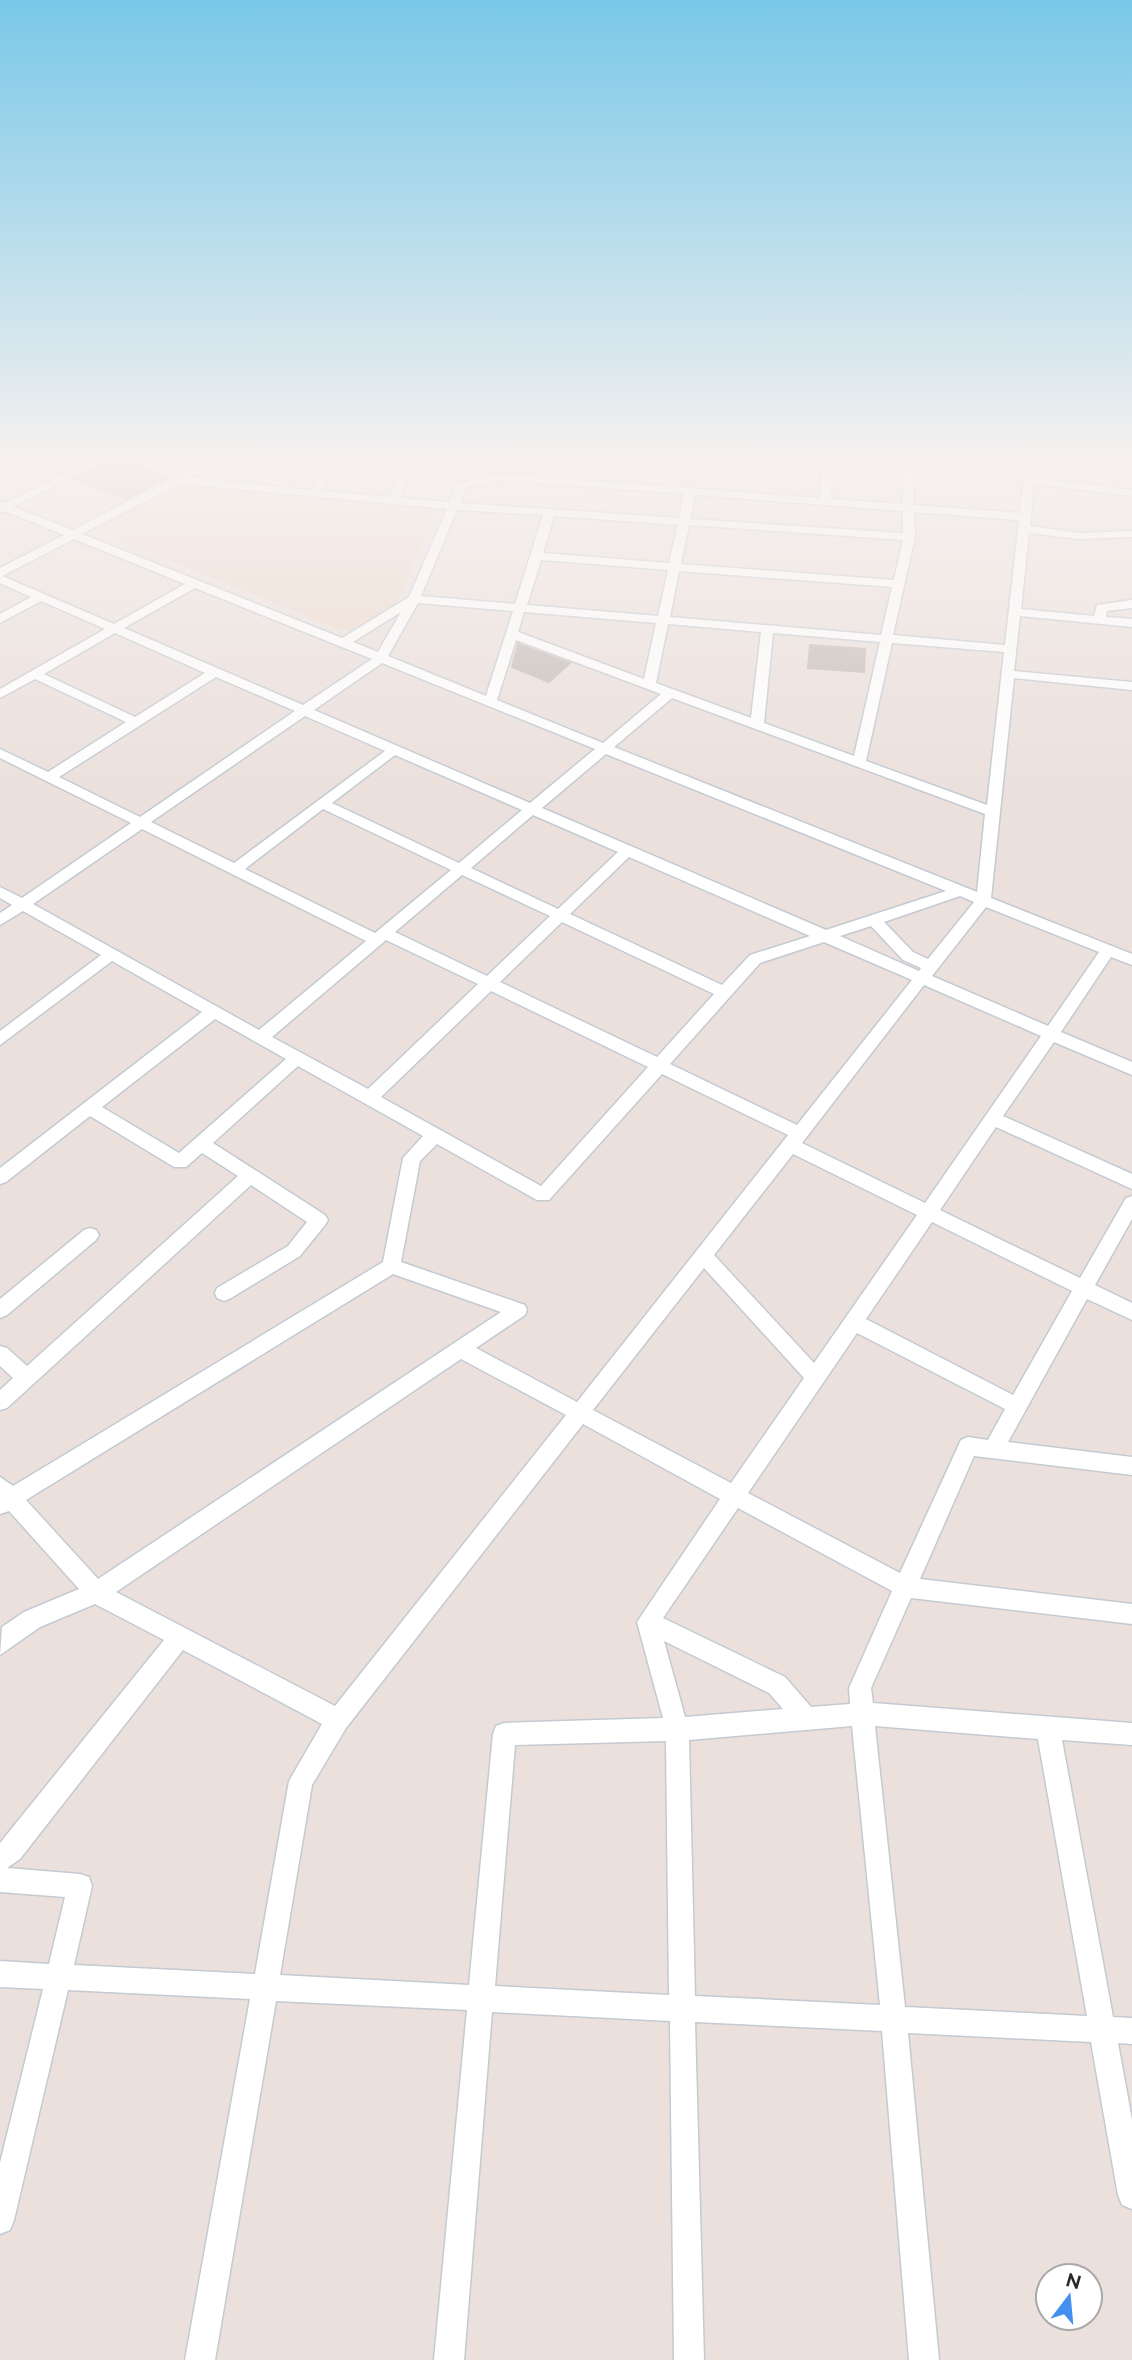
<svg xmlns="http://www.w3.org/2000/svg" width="1132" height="2360" viewBox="0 0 1132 2360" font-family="Raleway,sans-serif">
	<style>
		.education { fill: #ecd9cc }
		.building { fill: #c3bcb7; stroke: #c6bcb6; stroke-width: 2 }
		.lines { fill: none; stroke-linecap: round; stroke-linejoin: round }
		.minor-casing { stroke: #c4cad2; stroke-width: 3 }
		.minor { fill: #fff; fill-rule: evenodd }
	</style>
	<rect width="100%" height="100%" fill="#ebe0dc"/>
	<!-- education -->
	<path class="education" d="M173,486L437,509L395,608L349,630L338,629L93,530Z"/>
	<!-- building -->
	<path class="building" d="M100,463H129L166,478L127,499L74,478Z
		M518,644L570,663L549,682L512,667Z
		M810,645L865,649L864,672L808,668Z"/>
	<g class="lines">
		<!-- minor casing -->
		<g class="minor-casing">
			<path id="minor" d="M86,463H98L13,507L73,530L172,478L135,463H149L180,474L202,463H214L190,477L311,490L331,463H341L321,491L389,497L407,463H417L399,498L449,502L458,483L500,474L820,498L822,463H832L831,499L903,504V466L908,463L913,466L914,505L1020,513L1026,463H1036L1035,478L1132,490V496L1034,484L1030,526L1079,533L1132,531V537L1079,539L1029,533L1021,609L1094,616L1097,605L1132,600V608L1107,611L1106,617L1132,619V627L1020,616L1014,671L1132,682V690L1014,678L991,898L1132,954V965L1111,957L1061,1032L1132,1062V1075L1054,1042L1003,1116L1132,1174V1189L996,1127L940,1210L1080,1278L1126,1198L1132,1196V1219L1095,1285L1132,1303V1320L1087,1299L1008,1442L1132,1457V1475L974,1456L920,1579L1132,1604V1624L911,1598L871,1688L873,1703L1132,1723V1745L1062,1740L1113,2017L1132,2018V2044L1118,2043L1132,2120V2209L1122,2205L1118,2195L1091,2042L908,2033L939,2360H909L882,2031L695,2022L704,2360H674L670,2021L492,2012L464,2360H434L467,2010L276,2001L215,2360H185L250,1999L68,1990L14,2220L10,2230L0,2234V2163L43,1989L0,1987V1961L49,1964L65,1897L0,1892V1843L164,1640L95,1604L40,1627L0,1655L2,1627L24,1612L79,1589L9,1511L0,1514V1477L13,1486L383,1262L403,1158L423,1136L298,1066L213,1143L325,1215L328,1220L325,1225L300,1256L231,1298L224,1301L217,1298L215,1293L217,1288L288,1246L307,1222L251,1185L7,1408L0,1410V1390L13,1378L0,1366V1346L7,1348L27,1366L238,1176L202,1153L186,1167H174L90,1116L6,1182L0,1184V1168L202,1012L112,961L0,1045V1031L101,955L23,911L0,925V913L12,905L0,898V887L22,898L131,823L0,758V749L48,772L126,722L35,679L0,698V689L105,629L41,601L0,623V614L31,597L0,583V568L64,535L5,511L0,512V502L4,503ZM500,480L684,494L679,518L460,503L466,487ZM182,482L193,485L447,509L409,597L342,638L82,534ZM695,495L903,511V533L690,519ZM457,510L543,515L515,604L421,596ZM914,512L1019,520L1005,645L893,635L915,537ZM554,516L678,525L669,563L543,553ZM689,525L903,540L894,580L681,564ZM74,539L185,584L114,624L2,576ZM541,560L668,570L658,616L527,605ZM679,571L892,587L881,635L670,617ZM195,588L372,659L303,705L124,628ZM418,603L513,611L486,696L388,656ZM401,612L378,652L353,642ZM524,612L656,623L644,679L518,632ZM668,624L761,632L751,718L656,683ZM115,633L205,673L135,717L44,674ZM773,633L880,642L854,756L764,723ZM516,640L645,688L661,694L603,743L497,700ZM892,643L1004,652L987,805L866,761ZM382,663L595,749L530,803L314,710ZM216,677L295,711L140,817L59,777ZM672,698L985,814L977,892L614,747ZM305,716L385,751L234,863L151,822ZM606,754L946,891L826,930L542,808ZM395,755L522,810L459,863L332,803ZM323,809L451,870L375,933L245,869ZM533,815L618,852L558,909L471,868ZM142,829L366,941L259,1030L33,904ZM629,857L810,936L750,955L722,985L570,914ZM462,875L550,916L487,976L395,932ZM960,896L974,902L928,959L913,952L884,922ZM986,907L1099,952L1048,1026L932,976ZM562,922L714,994L657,1057L500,982ZM871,926L903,960L921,968L919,971L840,936ZM386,940L478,984L368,1089L272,1037ZM824,942L912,980L797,1125L670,1064L760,963ZM924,985L1041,1036L925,1203L802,1143ZM491,991L648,1067L541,1186L381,1097ZM215,1019L286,1059L179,1153L102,1107ZM662,1074L788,1135L577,1402L476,1348L525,1315L527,1310L525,1305L401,1262L420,1161L437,1144L537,1200H549ZM793,1154L917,1215L814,1363L714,1255ZM932,1222L1072,1291L1013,1395L866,1319ZM704,1268L804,1378L731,1483L593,1410ZM393,1274L501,1312L98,1579L26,1500ZM857,1333L1005,1409L988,1440L968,1437L961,1440L900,1573L748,1493ZM461,1359L566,1415L335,1706L116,1592ZM583,1424L720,1499L637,1622L663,1718L504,1723L496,1726L493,1734L469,1985L280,1975L312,1785L346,1728ZM738,1508L892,1591L849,1688L850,1704L811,1707L785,1677L663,1618ZM664,1641L769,1693L783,1709L685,1717ZM183,1650L322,1724L289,1781L255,1974L74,1965L92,1886L89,1877L80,1874L7,1868L20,1859ZM852,1726L880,2005L695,1996L689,1740ZM875,1726L1038,1739L1087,2016L905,2007ZM666,1741L669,1995L495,1986L515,1745Z
				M676,463H723L725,465L720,468L681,466Z
				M90,1228L96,1230L99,1235L96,1240L7,1315L0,1318V1299L84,1230Z"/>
		</g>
		<!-- minor -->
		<use href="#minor" class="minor"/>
	</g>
	<!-- sky -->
	<linearGradient id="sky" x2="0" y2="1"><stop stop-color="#79c8e8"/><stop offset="0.58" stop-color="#f6f1ef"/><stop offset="1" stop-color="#f6f1ef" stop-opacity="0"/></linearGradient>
	<rect width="1132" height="793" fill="url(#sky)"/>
	<!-- north arrow -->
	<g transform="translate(1069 2297) rotate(16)"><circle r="33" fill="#ffffff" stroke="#a9a9a9" stroke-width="2"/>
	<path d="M0-5L12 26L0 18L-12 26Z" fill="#4490f0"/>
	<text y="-10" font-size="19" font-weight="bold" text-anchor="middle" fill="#292929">N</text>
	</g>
</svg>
